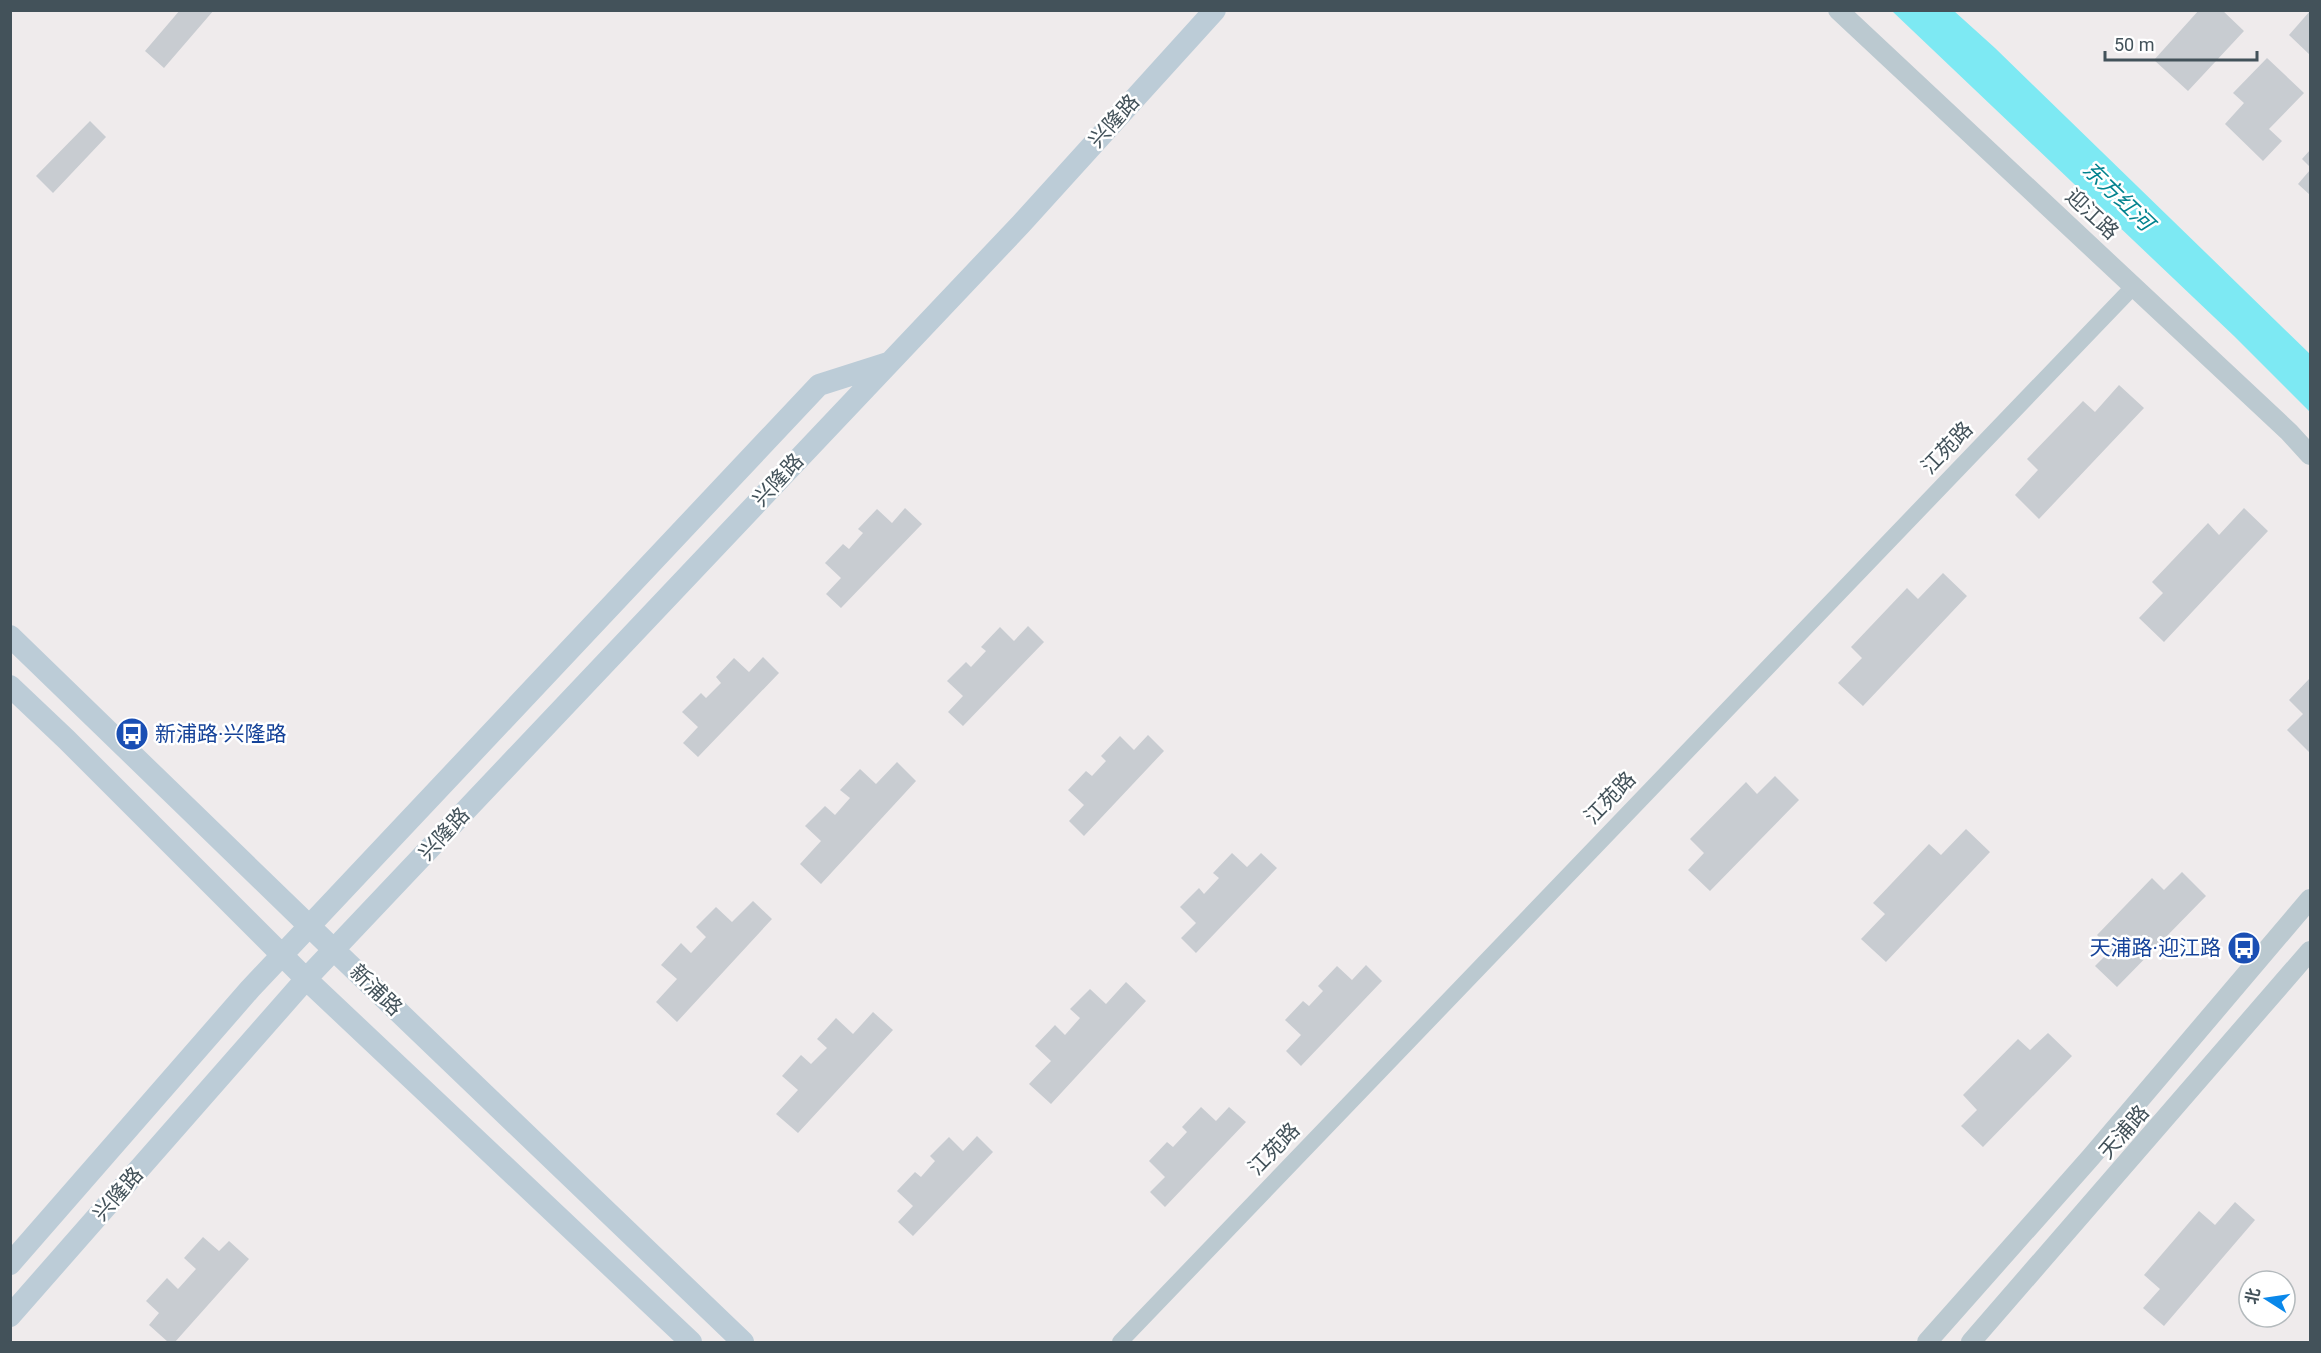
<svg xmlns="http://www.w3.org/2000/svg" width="2321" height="1353" viewBox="0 0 2321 1353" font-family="Roboto,'Noto Sans SC',sans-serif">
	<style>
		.water { fill: #7de9f3 }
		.building { fill: #c8ccd1 }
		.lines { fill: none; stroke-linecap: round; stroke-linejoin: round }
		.minor { stroke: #bbc9d0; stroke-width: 16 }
		.tertiary { stroke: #bbc9d0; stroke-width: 20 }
		.secondary { stroke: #bcccd7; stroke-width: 22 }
		.labels { text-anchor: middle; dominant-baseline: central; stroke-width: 5; stroke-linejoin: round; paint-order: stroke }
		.street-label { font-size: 21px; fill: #43525a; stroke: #fff }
		.transit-label { font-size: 21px; fill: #164399; stroke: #fff; text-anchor: start }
		.water-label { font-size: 22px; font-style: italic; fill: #03838f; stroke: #fff }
	</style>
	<rect width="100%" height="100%" fill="#efebec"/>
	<!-- water -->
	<path class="water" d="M1892,11H1954L1995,48L2310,354V412L2234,336Z"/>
	<!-- building -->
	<path class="building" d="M180,10H214L164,68L145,51Z
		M2199,10H2222L2244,31L2188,91L2154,60Z
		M2310,11V55L2289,35Z
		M2267,58L2304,93L2269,129L2282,141L2263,161L2225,124L2244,103L2233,93Z
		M90,121L106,137L53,193L36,176Z
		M2310,150V167L2302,159Z
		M2310,170V195L2298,184Z
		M2119,385L2144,408L2039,519L2015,495L2038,470L2027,459L2083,401L2095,412Z
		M905,508L922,524L841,608L826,594L841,578L825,563L843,544L849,549L863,533L858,529L877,509L892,523Z
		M2244,508L2268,531L2164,642L2139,618L2163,593L2152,582L2208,523L2219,535Z
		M1943,573L1967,596L1863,706L1838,683L1862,658L1851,647L1907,588L1918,599Z
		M1028,626L1044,642L963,726L948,712L963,696L947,681L966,662L971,667L986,651L981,647L1000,627L1014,641Z
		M763,657L779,673L698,757L683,743L698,727L682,712L701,693L706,698L721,683L716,677L734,658L749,672Z
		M2310,678V750L2309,752L2287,730L2303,714L2289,700Z
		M1148,735L1164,751L1084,836L1069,821L1084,805L1068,790L1086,771L1092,776L1106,761L1101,756L1120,736L1134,750Z
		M897,762L916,781L821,884L800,864L821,841L805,826L825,806L835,815L850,798L840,790L860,769L876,784Z
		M1775,776L1799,800L1710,891L1688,870L1704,853L1690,839L1746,782L1757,794Z
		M1966,829L1990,852L1886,962L1861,939L1885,914L1873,903L1929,844L1941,855Z
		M1232,853L1247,867L1261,853L1277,868L1196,953L1181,938L1196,923L1180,907L1199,888L1204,894L1219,878L1213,873Z
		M2182,872L2206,896L2117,987L2095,966L2111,950L2097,935L2152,878L2164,890Z
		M753,901L772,919L677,1022L656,1002L677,979L661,965L681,943L691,953L706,937L696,927L716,907L732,922Z
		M1366,965L1382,981L1301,1066L1286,1051L1301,1035L1285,1020L1303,1001L1309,1006L1323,991L1318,986L1337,966L1352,980Z
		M1126,982L1146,1001L1051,1104L1029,1084L1051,1061L1035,1046L1055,1025L1065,1035L1080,1018L1070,1009L1090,989L1106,1004Z
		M873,1012L893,1030L798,1133L776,1114L798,1090L782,1076L801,1055L811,1064L827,1048L817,1039L836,1018L853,1034Z
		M2048,1033L2072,1056L1983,1147L1961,1126L1977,1110L1963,1095L2018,1039L2030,1050Z
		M1201,1107L1216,1121L1229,1107L1246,1122L1165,1207L1150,1192L1165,1177L1149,1161L1167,1142L1173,1147L1187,1132L1182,1127Z
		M977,1136L993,1152L913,1236L898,1222L913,1206L897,1191L915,1172L921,1177L935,1161L930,1156L949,1137L963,1151Z
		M2235,1202L2255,1220L2164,1326L2143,1308L2160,1289L2144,1275L2199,1211L2215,1225Z
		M203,1237L219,1251L229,1241L249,1259L175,1342H168L149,1325L159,1313L146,1301L167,1278L178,1289L196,1269L184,1258Z"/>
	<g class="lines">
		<!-- minor -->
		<path class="minor" d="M1120,1342L2134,286"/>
		<!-- tertiary -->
		<path class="tertiary" d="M1838,10L2289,432L2310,455
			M1927,1342L2091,1157L2310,899
			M1971,1342L2310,951"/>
		<!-- secondary -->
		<path class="secondary" d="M10,636L334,950L743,1342
			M10,686L67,740L306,979L691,1342
			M10,1264L250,989L819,385L888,363
			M10,1316L306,979L1021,224L1215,10"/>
	</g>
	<!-- icons -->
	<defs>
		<g id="bus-disc" transform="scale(1.725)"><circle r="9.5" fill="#1a4fb4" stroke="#fff"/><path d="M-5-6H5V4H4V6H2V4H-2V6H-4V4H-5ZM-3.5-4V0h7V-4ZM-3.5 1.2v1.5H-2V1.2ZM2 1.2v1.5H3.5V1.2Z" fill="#fff"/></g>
	</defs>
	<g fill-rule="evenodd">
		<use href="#bus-disc" x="132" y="734"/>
		<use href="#bus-disc" x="2244" y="948"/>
	</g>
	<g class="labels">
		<!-- street labels -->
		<g class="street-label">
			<text transform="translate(1114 121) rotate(-48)">兴隆路</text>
			<text transform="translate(2092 214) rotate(43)">迎江路</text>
			<text transform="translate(1947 448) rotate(-46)">江苑路</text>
			<text transform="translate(778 480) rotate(-47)">兴隆路</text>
			<text transform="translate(1610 798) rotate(-46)">江苑路</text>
			<text transform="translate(444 834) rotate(-47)">兴隆路</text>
			<text transform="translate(376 990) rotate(44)">新浦路</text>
			<text transform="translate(2124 1132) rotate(-49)">天浦路</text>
			<text transform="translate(1274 1149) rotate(-46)">江苑路</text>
			<text transform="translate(118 1194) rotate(-49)">兴隆路</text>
		</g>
		<!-- transit labels -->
		<g class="transit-label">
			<text x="155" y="734">新浦路·兴隆路</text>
			<text x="2221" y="948" text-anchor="end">天浦路·迎江路</text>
		</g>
		<!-- water labels -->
		<g class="water-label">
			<text transform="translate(2118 196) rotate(44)">东方红河</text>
		</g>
	</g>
	<!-- border -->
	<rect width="2321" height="1353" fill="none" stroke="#43525a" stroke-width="24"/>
	<!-- north arrow -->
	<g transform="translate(2267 1299) rotate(282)"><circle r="28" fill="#ffffff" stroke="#b4babd" stroke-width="1.5"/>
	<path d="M0-4.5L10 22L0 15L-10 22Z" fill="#0a88ea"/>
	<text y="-9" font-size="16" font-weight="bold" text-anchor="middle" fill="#43525a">北</text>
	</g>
	<!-- scale -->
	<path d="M2105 51v9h152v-9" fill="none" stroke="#43525a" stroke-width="3"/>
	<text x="2114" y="51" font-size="18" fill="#43525a" stroke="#ffffff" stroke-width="4.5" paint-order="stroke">50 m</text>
</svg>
